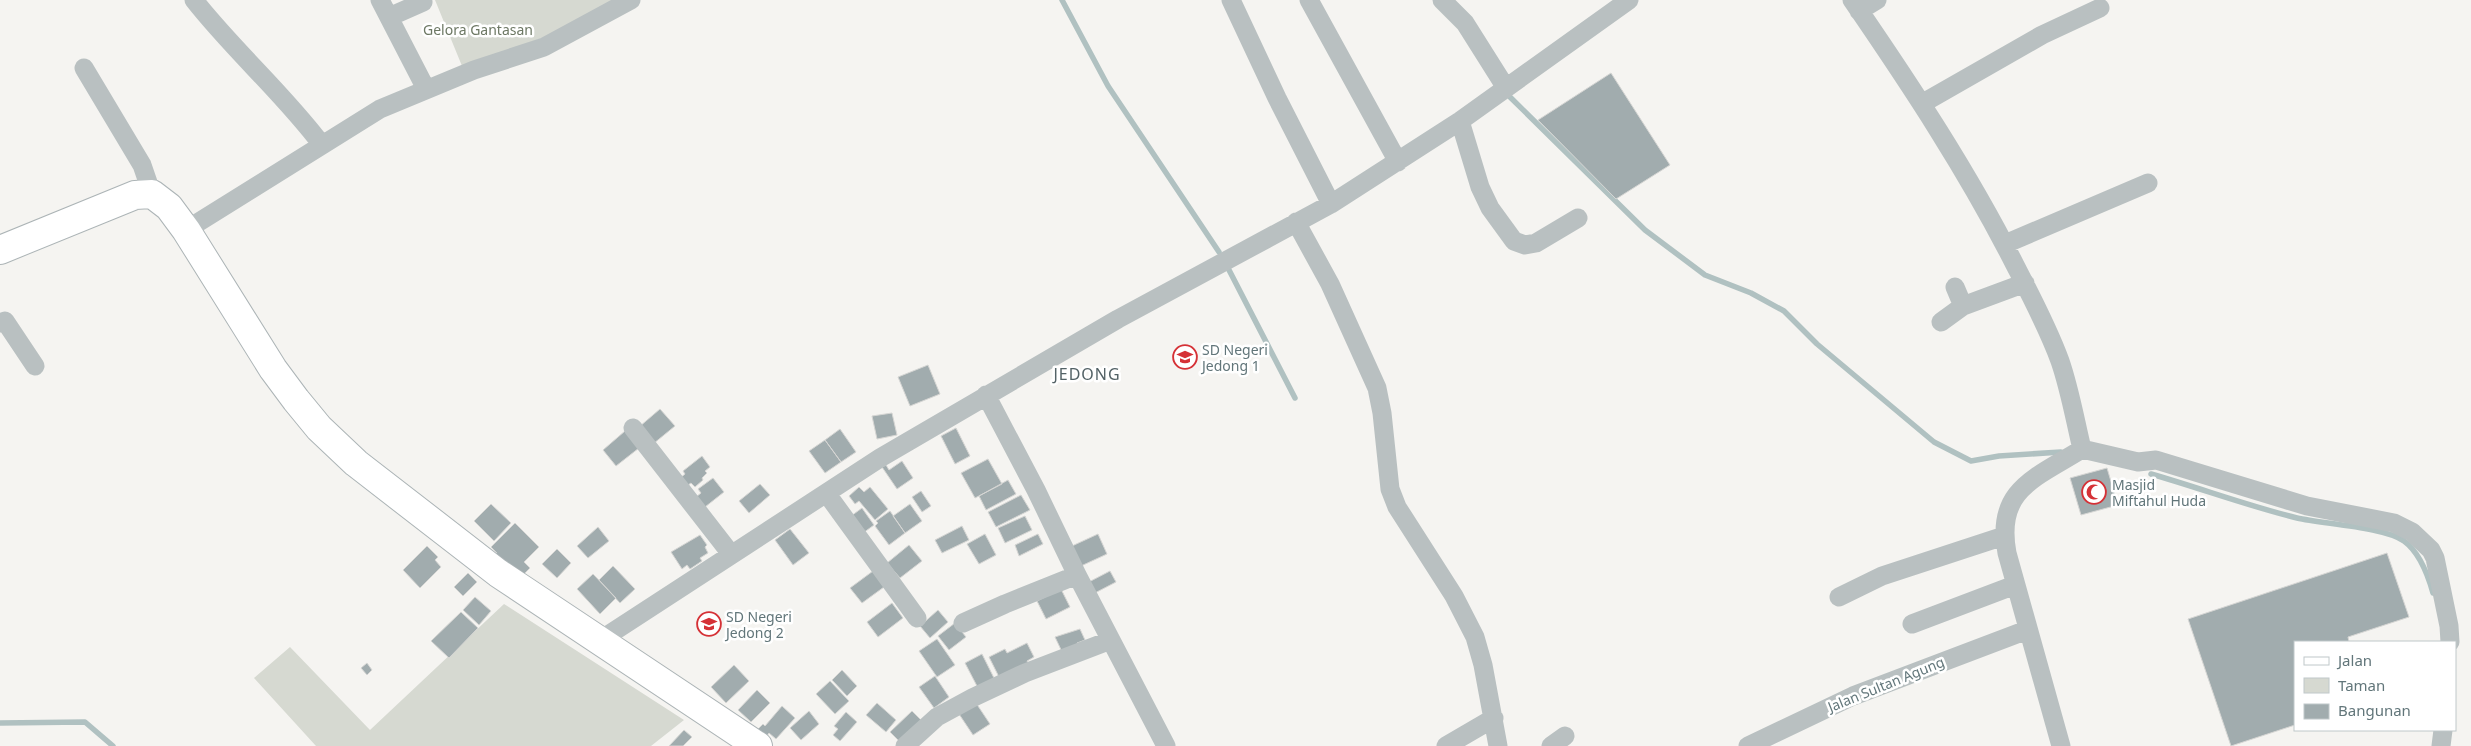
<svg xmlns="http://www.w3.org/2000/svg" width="2471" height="746" viewBox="0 0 2471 746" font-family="'Noto Sans',sans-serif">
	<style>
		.green { fill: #d6d9d1 }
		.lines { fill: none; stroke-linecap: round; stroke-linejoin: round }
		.stream { stroke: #b0c1c1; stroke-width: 5.5 }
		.building { fill: #a1acae; stroke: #d6d6d4 }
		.secondary-casing { stroke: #acb4b6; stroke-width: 30 }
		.street { stroke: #b9c0c1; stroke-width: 19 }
		.secondary { stroke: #fff; stroke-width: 28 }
		.labels { text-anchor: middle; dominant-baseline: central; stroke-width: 5; stroke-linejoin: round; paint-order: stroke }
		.park-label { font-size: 14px; fill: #6d7864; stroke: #fff }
		.poi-label { font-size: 14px; fill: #62767a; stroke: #fff; text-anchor: start }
		.street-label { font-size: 14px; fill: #62767a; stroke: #fff }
		.quarter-label { font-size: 16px; letter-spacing: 1px; fill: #536266; stroke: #fff }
	</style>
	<rect width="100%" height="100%" fill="#f5f4f1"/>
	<!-- green -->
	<path class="green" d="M435,0H618L548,36L462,66Z
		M504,604L684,720L651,746H316L254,678L290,647L370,730Z"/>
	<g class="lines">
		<!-- stream -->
		<path class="stream" d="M1062,0L1108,86L1219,252
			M1510,97L1645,230L1705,275L1751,293L1784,311L1817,344L1934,442L1971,461L1999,456L2061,452
			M1228,268L1295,398
			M2151,474C2200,488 2248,506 2297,518C2323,524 2385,527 2404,541C2419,552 2428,575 2433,593
			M0,723L85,722L113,746"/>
	</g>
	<!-- building -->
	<path class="building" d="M1611,73L1670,165L1616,199L1538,120Z
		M928,365L940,394L910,406L898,377Z
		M660,409L675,426L653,444L639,427Z
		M892,413L897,435L877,439L872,416Z
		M956,428L970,456L955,464L941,436Z
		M840,429L856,452L841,462L825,440Z
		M625,431L639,448L616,466L603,450Z
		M825,440L841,462L825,473L809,451Z
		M702,456L710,467L705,471L707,473L702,478L703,480L695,487L691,483L685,487L679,479L685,474L683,471Z
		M988,459L1002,484L975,498L961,473Z
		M902,461L913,478L897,489L882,467L886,465L889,470Z
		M2107,468L2118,505L2081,515L2070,478Z
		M713,478L724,492L705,507L696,497L701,493L698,489Z
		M1008,480L1016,494L986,510L979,496Z
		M760,484L770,495L749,513L739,501Z
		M859,487L864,492L870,487L888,509L875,520L859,501L855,504L849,496Z
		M921,491L931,506L922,512L912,497Z
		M1021,495L1030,510L996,527L988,512Z
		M491,504L511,523L494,541L474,521Z
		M910,504L922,521L905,533L893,516Z
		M862,508L874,525L859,536L847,519Z
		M890,511L905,533L889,545L875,526L878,523L876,521Z
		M1025,516L1032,530L1005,543L998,528Z
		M515,523L539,547L524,562L530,568L521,577L493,557L497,553L491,547Z
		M962,526L969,540L942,553L935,540Z
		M598,527L609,541L588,558L577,546Z
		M790,529L809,553L793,565L775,540Z
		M985,534L996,555L979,564L967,544Z
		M1038,534L1043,544L1019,556L1015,545Z
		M1098,534L1107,554L1081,566L1072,546Z
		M700,535L707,545L705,547L708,553L700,558L702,561L690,569L687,565L682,569L671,552Z
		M909,545L922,561L900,578L887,563Z
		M427,546L438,557L435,560L441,567L420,588L403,570Z
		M557,549L571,563L557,578L542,564Z
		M2387,553L2409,617L2348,637L2349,642H2295V725L2231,746L2188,619Z
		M613,566L635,589L620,603L599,580Z
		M873,571L884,587L862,603L850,588Z
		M1110,571L1116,582L1091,595L1085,584Z
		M468,573L477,582L463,596L454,587Z
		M593,574L616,598L600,614L577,589Z
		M1061,589L1070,607L1046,619L1037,601Z
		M475,597L491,611L479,625L463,610Z
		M892,603L903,618L878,637L867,622Z
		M938,610L948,622L930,638L920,626Z
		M461,612L478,628L449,658L431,641Z
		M955,623L966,637L949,650L938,636Z
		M1080,629L1085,640L1077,643L1080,649L1064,656L1055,637Z
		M937,639L955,665L937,677L919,651Z
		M1027,643L1034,657L1027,661L1029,665L1000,679L989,657L1005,649L1007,653Z
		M982,654L995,680L978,688L965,663Z
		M367,663L372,670L367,675L361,668Z
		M734,665L749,681L726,703L711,687Z
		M842,670L857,686L847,696L832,680Z
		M935,676L949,697L934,708L919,687Z
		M830,681L849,701L835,714L816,694Z
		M757,690L770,703L751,722L738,710Z
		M877,703L896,720L886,732L866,715Z
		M976,703L990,724L973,735L959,714Z
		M782,706L795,718L776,739L769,733L766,737L758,729L763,724L765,726Z
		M809,711L819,724L801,740L790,728Z
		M912,711L924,723L902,744L890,732Z
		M846,712L857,722L840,741L833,735L838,729L834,726Z
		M684,730L692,737L683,746H669Z"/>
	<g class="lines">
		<!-- secondary casing -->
		<g class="secondary-casing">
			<path id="secondary" d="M0,250L135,195L152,194L169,207L186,230L273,369L296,400L319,428L356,463L498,573L758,746"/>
		</g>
		<!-- street -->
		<path class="street" d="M194,0C234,51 283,93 322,145
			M380,0L426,89
			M1231,0L1277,98L1331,204
			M1309,0L1398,162
			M1442,0L1465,23L1506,88
			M1852,0C1911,86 1968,172 2015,265C2031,296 2048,328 2060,361C2070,390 2075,420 2082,449L2138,462L2156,460L2307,506L2394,523L2412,532L2431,550L2435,558L2449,626L2450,642
			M1859,11L1877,0
			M389,17L423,2
			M84,68L142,165L152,194
			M1923,103L2042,35L2100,8
			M1460,121L1480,187L1490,208L1514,241L1525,245L1536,243L1578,218
			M1296,222L1330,284L1377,388L1382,413L1390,489L1397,507L1454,596L1475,637L1483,665L1498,746
			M186,230L380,109L474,70L544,47L631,0
			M2005,244L2148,183
			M1955,287L1963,306L2025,283
			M1941,322L1963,306
			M0,323L5,321L35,366
			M986,395L1036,490L1077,575L1166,746
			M633,428L731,554
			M827,494L917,618
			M1839,597L1882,576L2004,536
			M963,623L1005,604L1077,575
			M1912,624L2015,585
			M599,641L880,458L1118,319L1331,204L1460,121L1629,0
			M905,746L937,717L972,698L1025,673L1111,640
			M1446,746L1494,718
			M1551,746L1565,736
			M1748,746L1853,696L2027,630
			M2061,746L2007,553C1995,489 2036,478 2082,449
			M2441,746L2443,730"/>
		<!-- secondary -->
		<use href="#secondary" class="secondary"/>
	</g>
	<!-- icons -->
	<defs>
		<g id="school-ring" transform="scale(1.25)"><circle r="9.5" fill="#fff" stroke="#d53136" stroke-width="1.5"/><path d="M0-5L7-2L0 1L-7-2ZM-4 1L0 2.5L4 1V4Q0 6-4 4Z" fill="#d53136"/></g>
		<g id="mosque-ring" transform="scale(1.25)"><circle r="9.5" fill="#fff" stroke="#d53136" stroke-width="1.5"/><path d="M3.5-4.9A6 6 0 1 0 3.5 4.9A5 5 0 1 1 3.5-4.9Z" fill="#d53136"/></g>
	</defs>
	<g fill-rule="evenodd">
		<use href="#school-ring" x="1185" y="357"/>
		<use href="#mosque-ring" x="2094" y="492"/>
		<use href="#school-ring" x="709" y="624"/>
	</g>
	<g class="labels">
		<!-- park labels -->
		<g class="park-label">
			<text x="478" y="29">Gelora Gantasan</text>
		</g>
		<!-- poi labels -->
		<g class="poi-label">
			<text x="1202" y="349">SD Negeri<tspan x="1202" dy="16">Jedong 1</tspan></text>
			<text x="2112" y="484">Masjid<tspan x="2112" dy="16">Miftahul Huda</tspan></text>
			<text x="726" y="616">SD Negeri<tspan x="726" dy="16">Jedong 2</tspan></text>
		</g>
		<!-- street labels -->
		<g class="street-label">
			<text transform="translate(1886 684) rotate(-22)">Jalan Sultan Agung</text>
		</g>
		<!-- quarter labels -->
		<g class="quarter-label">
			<text x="1087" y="374">JEDONG</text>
		</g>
	</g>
	<!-- legend -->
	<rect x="2294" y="641" width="162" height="90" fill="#ffffff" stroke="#c0c8ca"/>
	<rect x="2304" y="657" width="25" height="8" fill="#ffffff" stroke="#c0c8ca"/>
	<text x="2338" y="666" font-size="15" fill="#62767a">Jalan</text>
	<rect x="2304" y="678" width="25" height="15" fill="#d6d9d1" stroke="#c0c8ca"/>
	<text x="2338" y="691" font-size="15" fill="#62767a">Taman</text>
	<rect x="2304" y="704" width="25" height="15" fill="#a1acae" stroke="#c0c8ca"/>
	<text x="2338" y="716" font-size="15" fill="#62767a">Bangunan</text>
</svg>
